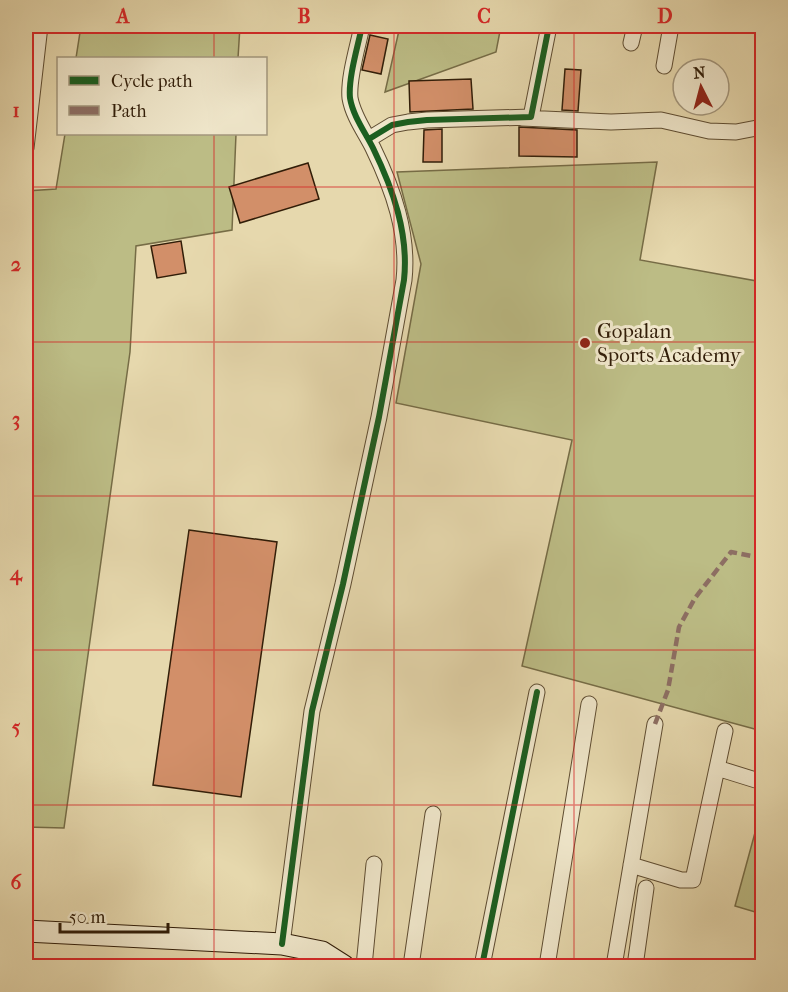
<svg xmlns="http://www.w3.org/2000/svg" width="788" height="992" viewBox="0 0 788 992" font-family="'IM FELL French Canon',serif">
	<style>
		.green { fill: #bcbc85; stroke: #766c46; stroke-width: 1.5 }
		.building { fill: #d28f69; stroke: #311d08; stroke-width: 1.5 }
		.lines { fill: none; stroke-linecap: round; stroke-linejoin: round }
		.street-casing { stroke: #5e4c31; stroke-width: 17 }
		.secondary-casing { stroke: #311d08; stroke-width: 23 }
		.street { stroke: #efe6ca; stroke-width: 15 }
		.secondary { stroke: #efe6ca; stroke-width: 21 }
		.quiet { stroke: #8d6e63; stroke-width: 4.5; stroke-dasharray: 9 4.5; stroke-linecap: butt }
		.cycleway-casing { stroke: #efe6ca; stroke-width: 10 }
		.cycleway { stroke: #1b5e20; stroke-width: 6 }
		.grid { fill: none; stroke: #d62828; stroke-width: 1.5; stroke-opacity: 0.55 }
		.poi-dot { fill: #8f2418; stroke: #efe6ca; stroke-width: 2 }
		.labels { text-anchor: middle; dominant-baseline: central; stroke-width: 6; stroke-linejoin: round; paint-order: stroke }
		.poi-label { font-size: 21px; fill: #311d08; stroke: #efe6ca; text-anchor: start }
		.neatline { fill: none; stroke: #d62828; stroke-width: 2 }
		.grid-label { font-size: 20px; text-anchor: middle; font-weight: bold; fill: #d62828 }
	</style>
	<rect width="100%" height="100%" fill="#e6d8ad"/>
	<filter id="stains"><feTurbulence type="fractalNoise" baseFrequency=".00333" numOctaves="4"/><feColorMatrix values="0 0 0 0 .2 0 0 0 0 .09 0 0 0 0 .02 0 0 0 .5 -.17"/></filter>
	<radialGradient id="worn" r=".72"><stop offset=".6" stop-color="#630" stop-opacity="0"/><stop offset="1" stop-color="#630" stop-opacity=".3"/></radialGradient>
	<!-- green -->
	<path class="green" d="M81,26H240L238,58H76Z
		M400,26H501L496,52L385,92Z
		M65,134H236L232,230L136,246L130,352L64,828L26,827V359L28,344L26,343V191L56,189Z
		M657,162L640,260L762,282V731L522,666L572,440L396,403L421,264L397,172Z
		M762,807V914L735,906Z"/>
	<!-- building -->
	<path class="building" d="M370,35L388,39L381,74L362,70Z
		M565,69L581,70L578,111L562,110Z
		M471,79L473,109L410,112L409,81Z
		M519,127L577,130V157L519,156Z
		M442,129V162H423L424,130Z
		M308,163L319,199L240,223L229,187Z
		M181,241L186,273L157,278L151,246Z
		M189,530L277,542L241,797L153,785Z"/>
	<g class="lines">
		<!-- street casing -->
		<g class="street-casing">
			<path id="street" d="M631,43L635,26
				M664,66L671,26
				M522,118L611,122L661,120L709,131L736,132L762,127
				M369,139L392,125L408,122L427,120L531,117L549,26
				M26,148L40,26
				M717,768L762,782
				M631,865L681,880H693L725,731
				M282,944L312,711L343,584L379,417L404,280C409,234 393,189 373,148C365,132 353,116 350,98C348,78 358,46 362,26
				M364,966L374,864
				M411,966L433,814
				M482,966L537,692
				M547,966L589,704
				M614,966L655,724
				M635,966L646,888"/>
		</g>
		<!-- secondary casing -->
		<g class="secondary-casing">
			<path id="secondary" d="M26,931L282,944L322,952L344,966"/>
		</g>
		<!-- street -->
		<use href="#street" class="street"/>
		<!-- secondary -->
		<use href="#secondary" class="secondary"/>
		<!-- quiet -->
		<path class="quiet" d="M655,724L668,690L679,627L695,598L731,552L762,558"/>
		<!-- cycleway casing -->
		<g class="cycleway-casing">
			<path id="cycleway" d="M369,139L392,125L408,122L427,120L531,117L549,26
				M282,944L312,711L343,584L379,417L404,280C409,234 393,189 373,148C365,132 353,116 350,98C348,78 358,46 362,26
				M482,966L537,692"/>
		</g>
		<!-- cycleway -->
		<use href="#cycleway" class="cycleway"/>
	</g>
	<!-- grid -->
	<path class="grid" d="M214,26V58M394,26V966M574,26V966M214,134V966M26,187H762M26,342H762M26,496H762M26,650H762M26,805H762"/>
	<!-- markers -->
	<circle class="poi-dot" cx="585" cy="343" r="6"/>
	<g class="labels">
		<!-- poi labels -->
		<g class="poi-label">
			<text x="597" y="331">Gopalan<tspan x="597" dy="24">Sports Academy</tspan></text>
		</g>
	</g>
	<!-- margin -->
	<rect width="788" height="992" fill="none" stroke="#e6d8ad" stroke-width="66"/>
	<!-- legend -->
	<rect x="57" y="57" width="210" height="78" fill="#efe6ca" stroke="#a3967c" stroke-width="1.5"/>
	<rect x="69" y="76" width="30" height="9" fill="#1b5e20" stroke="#a3967c" stroke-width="1.5"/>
	<text x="111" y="87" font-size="18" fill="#311d08">Cycle path</text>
	<rect x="69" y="106" width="30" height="9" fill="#8d6e63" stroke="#a3967c" stroke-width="1.5"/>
	<text x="111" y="117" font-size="18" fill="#311d08">Path</text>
	<!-- north arrow -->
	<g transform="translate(701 87) rotate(354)"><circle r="28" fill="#efe6ca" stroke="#a3967c" stroke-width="1.5"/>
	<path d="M0-4.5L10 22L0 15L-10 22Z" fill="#8f2418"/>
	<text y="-9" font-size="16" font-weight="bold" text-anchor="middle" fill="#311d08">N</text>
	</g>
	<!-- scale -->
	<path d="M60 923v9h108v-9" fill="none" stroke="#311d08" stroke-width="3"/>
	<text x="69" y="923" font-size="18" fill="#311d08" stroke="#efe6ca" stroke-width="4.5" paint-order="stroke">50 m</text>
	<rect x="33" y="33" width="722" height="926" class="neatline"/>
	<g class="grid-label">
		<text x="123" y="23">A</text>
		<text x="304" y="23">B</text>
		<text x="484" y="23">C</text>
		<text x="665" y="23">D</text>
		<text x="16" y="117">1</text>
		<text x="16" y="271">2</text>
		<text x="16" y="426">3</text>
		<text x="16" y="580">4</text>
		<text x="16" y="734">5</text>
		<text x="16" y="889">6</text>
	</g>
	<rect width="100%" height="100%" filter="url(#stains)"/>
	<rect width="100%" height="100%" fill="url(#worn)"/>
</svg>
